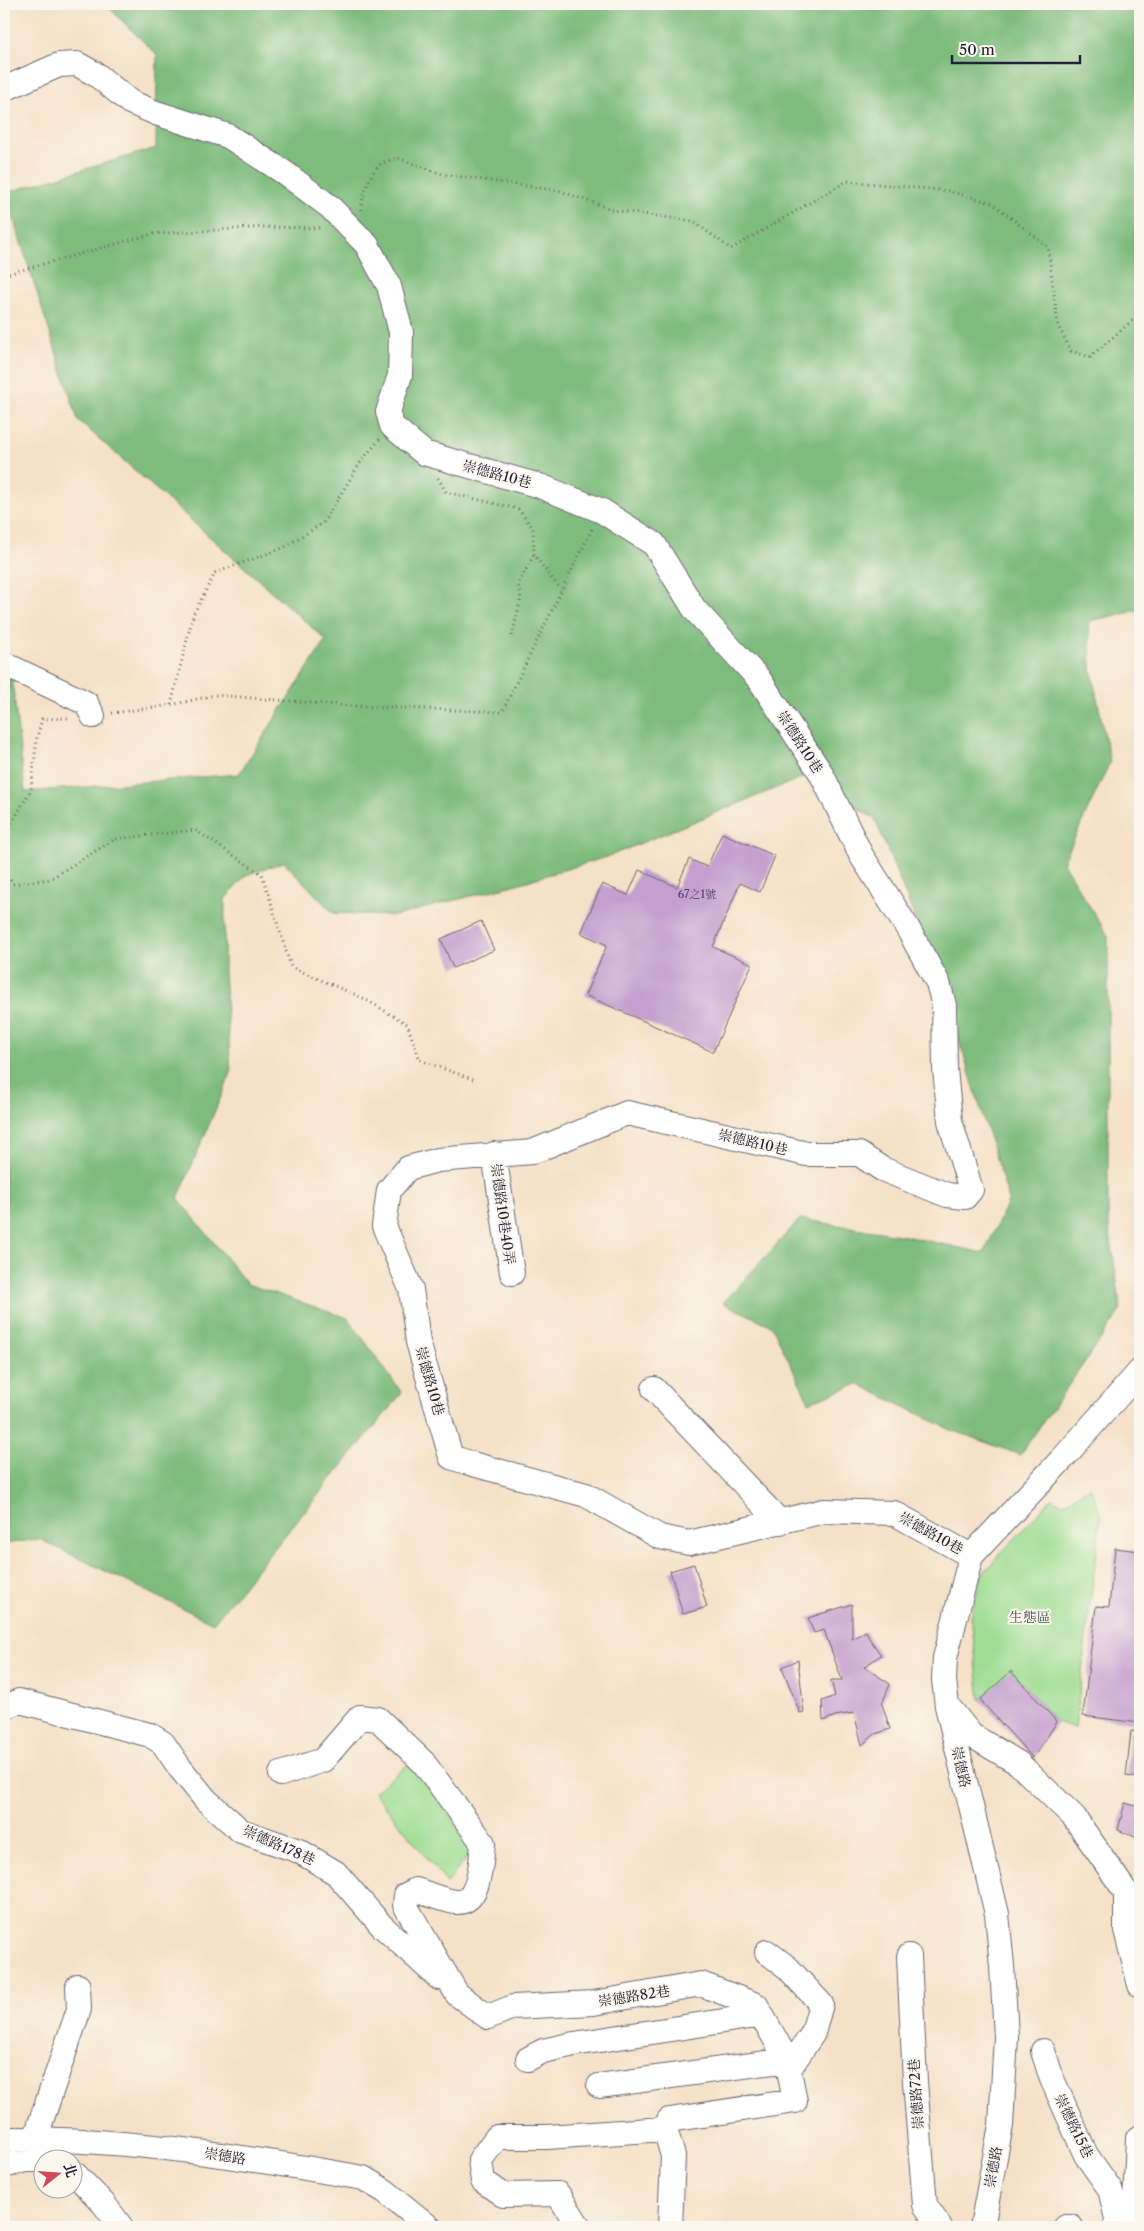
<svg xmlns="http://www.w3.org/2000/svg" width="1144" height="2231" viewBox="0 0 1144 2231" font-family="'Libre Caslon Text','Noto Serif TC',serif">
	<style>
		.green { fill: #9edd93; stroke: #608067 }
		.forest { fill: #7ebc7d; stroke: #506f5c }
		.building { fill: #c49fcf }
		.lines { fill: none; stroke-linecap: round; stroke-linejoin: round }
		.minor-casing { stroke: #6c656c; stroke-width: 26 }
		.path { stroke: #6c656c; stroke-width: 3; stroke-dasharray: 1 4; stroke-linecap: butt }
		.minor { stroke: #fff; stroke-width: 24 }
		.labels { text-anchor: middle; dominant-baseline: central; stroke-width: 4; stroke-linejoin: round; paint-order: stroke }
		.number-label { font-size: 11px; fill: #4a4160 }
		.street-label { font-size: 14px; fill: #22223b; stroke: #fbf7ec }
		.park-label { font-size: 14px; fill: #475a55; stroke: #fbf7ec }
	</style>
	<rect width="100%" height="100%" fill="#fbf7ec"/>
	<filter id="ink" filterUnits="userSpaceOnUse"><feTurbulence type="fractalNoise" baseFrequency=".02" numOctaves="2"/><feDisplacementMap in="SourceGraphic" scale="10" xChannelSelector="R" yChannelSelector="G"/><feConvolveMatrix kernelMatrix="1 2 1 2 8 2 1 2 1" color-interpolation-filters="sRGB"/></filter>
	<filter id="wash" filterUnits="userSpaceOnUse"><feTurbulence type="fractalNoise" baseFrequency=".0096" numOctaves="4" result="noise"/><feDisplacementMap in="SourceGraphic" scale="20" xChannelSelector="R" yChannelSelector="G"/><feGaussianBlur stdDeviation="1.12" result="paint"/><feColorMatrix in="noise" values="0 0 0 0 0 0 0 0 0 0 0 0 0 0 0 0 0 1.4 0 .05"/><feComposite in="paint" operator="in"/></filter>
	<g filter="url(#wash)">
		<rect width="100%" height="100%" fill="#f5e1c7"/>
		<!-- green -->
		<path class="green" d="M1090,1487L1101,1514L1075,1728L1057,1722L1011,1671L980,1700L971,1616L982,1574L1052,1498L1063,1504Z
			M410,1763L476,1846L447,1883L374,1792Z"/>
		<!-- forest -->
		<path class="forest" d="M105,4H1140V610L1089,621L1091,668L1110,762L1063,863L1108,936V1219L1121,1310L1020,1455L949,1429L858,1384L809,1402L772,1326L723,1303L800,1219L905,1236L984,1253L1009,1200L943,988L875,819L806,776L607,857L517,884L395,916L333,913L284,862L246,875L225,899L224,972L231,1073L178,1198L247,1284L348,1318L402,1393L213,1623L39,1539L4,1544V1000L8,998L4,980V657L10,661L25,792L239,774L326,640L78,420L5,193L156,148L157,55Z"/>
		<g id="blocks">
			<!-- building -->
			<path class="building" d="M722,833L775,856L760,892L740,883L713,947L752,964L713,1052L585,995L607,945L581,933L602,884L628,895L639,870L677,887L689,859L707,867Z
				M481,921L494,950L453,968L441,939Z
				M1115,1548L1140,1551V1723L1083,1716L1096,1606L1109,1607Z
				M694,1564L707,1607L683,1614L670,1571Z
				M852,1604V1639L866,1631L869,1638L881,1655L864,1667L890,1684L882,1704L890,1729L875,1734L862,1745L854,1713L835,1716L823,1721L822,1701L835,1696L831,1680H842L824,1630L814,1633L808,1618Z
				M798,1660L804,1712L800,1713L782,1667Z
				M1011,1671L1057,1722L1033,1758L980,1700Z
				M1131,1731L1140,1732V1778L1126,1776Z
				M1125,1803L1140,1807V1839L1118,1830Z"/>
		</g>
	</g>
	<g filter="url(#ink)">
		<use href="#blocks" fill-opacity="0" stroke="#6c656c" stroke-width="1"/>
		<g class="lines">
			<!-- minor casing -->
			<g class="minor-casing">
				<path id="minor" d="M4,89L59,65L77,64L97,75L130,102L156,113L228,136L285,173L330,207L367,245L389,286L401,332L400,375L388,412L392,426L424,453L540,486L602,511L654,544L695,610L759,679L821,773L861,855L907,927L938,983L944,1005L945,1069L950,1121L971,1190L965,1197L947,1195L882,1169L859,1154H807L627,1113L532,1152L438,1160L408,1168L389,1190L384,1226L411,1289L418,1342L451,1457L469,1463L586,1495L660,1537L689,1543L824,1511L894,1513L971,1556
					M4,664L86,703L93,716
					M494,1154L512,1273
					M654,1389L780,1522
					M4,1708L19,1701L150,1735L163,1743L180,1768L206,1800L241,1831L299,1851L336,1873L382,1926L439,1978
					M951,1710L971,1735L1018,1763L1074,1817L1126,1892V1930L1140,1985
					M281,1774L323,1760L360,1717L378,1719L423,1762L483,1843C481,1859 481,1903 457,1902C444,1901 429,1894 416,1890L406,1895L405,1905L457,1994L488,2017L513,2007L594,2003L701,1984L756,2005L787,2060L795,2101L669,2120L665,2129L547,2137H497L480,2160L483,2181L503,2195L558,2194L579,2227
					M767,1952L788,1968L821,2004L813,2033L789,2069
					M909,1956L915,2082L925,2205L940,2227
					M1043,2051L1052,2079L1086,2155L1110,2189L1117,2219L1116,2227
					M528,2059L543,2051L574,2044L762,2015
					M599,2086L787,2060
					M665,2129L673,2156L670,2227
					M4,2139C125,2138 245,2157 363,2178L385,2191L429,2227
					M35,2139L79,2009L78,1986
					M4,2166L29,2159L42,2161
					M72,2171L103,2203L121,2227
					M1117,2219L1135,2204L1138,2138L1140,2139
					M982,2227L1001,2125L1006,2037L1002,1966L997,1914L947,1706L944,1680L945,1658L971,1556L1064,1457L1140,1371
					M1066,2227H1071"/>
			</g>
			<!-- path -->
			<path class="path" d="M362,210C360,200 371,172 379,165C383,162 392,160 398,158L442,174L560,191L614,210L693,221L731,249L847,181L948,191L992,203L1048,247L1058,326L1071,351L1090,357L1140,314
				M4,275L152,234L265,227L322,228
				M438,478L446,492L518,509L533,528L534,555L561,590
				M512,636L521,598L518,584L534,555
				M171,705L193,615L215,573L283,548L323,523L362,460L380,439
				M112,713L171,705L215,695L351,706L502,712L592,529
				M4,836L31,790L37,737L42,719L69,718
				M4,872L13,884L50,879L115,839L195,830L262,874L291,967L363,998L407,1024L420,1060L475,1080"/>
			<!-- minor -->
			<use href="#minor" class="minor"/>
		</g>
	</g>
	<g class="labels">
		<!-- number labels -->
		<g class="number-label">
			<text x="697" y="894">67之1號</text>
		</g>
		<!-- street labels -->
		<g class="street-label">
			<text transform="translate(497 474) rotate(15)">崇德路10巷</text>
			<text transform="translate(800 742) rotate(57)">崇德路10巷</text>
			<text transform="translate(753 1142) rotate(13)">崇德路10巷</text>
			<text transform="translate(503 1214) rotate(82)">崇德路10巷40弄</text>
			<text transform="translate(430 1381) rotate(74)">崇德路10巷</text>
			<text transform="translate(931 1533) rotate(29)">崇德路10巷</text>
			<text transform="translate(961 1767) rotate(77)">崇德路</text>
			<text transform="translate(279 1845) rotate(24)">崇德路178巷</text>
			<text transform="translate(634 1996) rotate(-9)">崇德路82巷</text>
			<text transform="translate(916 2094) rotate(-94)">崇德路72巷</text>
			<text transform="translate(1074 2126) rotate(64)">崇德路15巷</text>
			<text transform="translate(225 2156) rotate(9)">崇德路</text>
			<text transform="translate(993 2167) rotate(-80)">崇德路</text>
		</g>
		<!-- park labels -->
		<g class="park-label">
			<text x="1030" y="1617">生態區</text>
		</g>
	</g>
	<!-- margin -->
	<rect width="1144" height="2231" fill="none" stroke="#fbf7ec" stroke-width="20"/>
	<!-- north arrow -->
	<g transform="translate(58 2174) rotate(73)"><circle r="24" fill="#fbf7ec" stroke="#a4a2a5"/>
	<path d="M0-4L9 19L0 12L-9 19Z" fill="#d1495b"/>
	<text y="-8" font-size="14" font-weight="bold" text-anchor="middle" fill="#22223b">北</text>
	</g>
	<!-- scale -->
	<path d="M952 55v8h128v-8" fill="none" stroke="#22223b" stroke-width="2.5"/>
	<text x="959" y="55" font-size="15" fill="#22223b" stroke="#fbf7ec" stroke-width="4" paint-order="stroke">50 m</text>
</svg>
